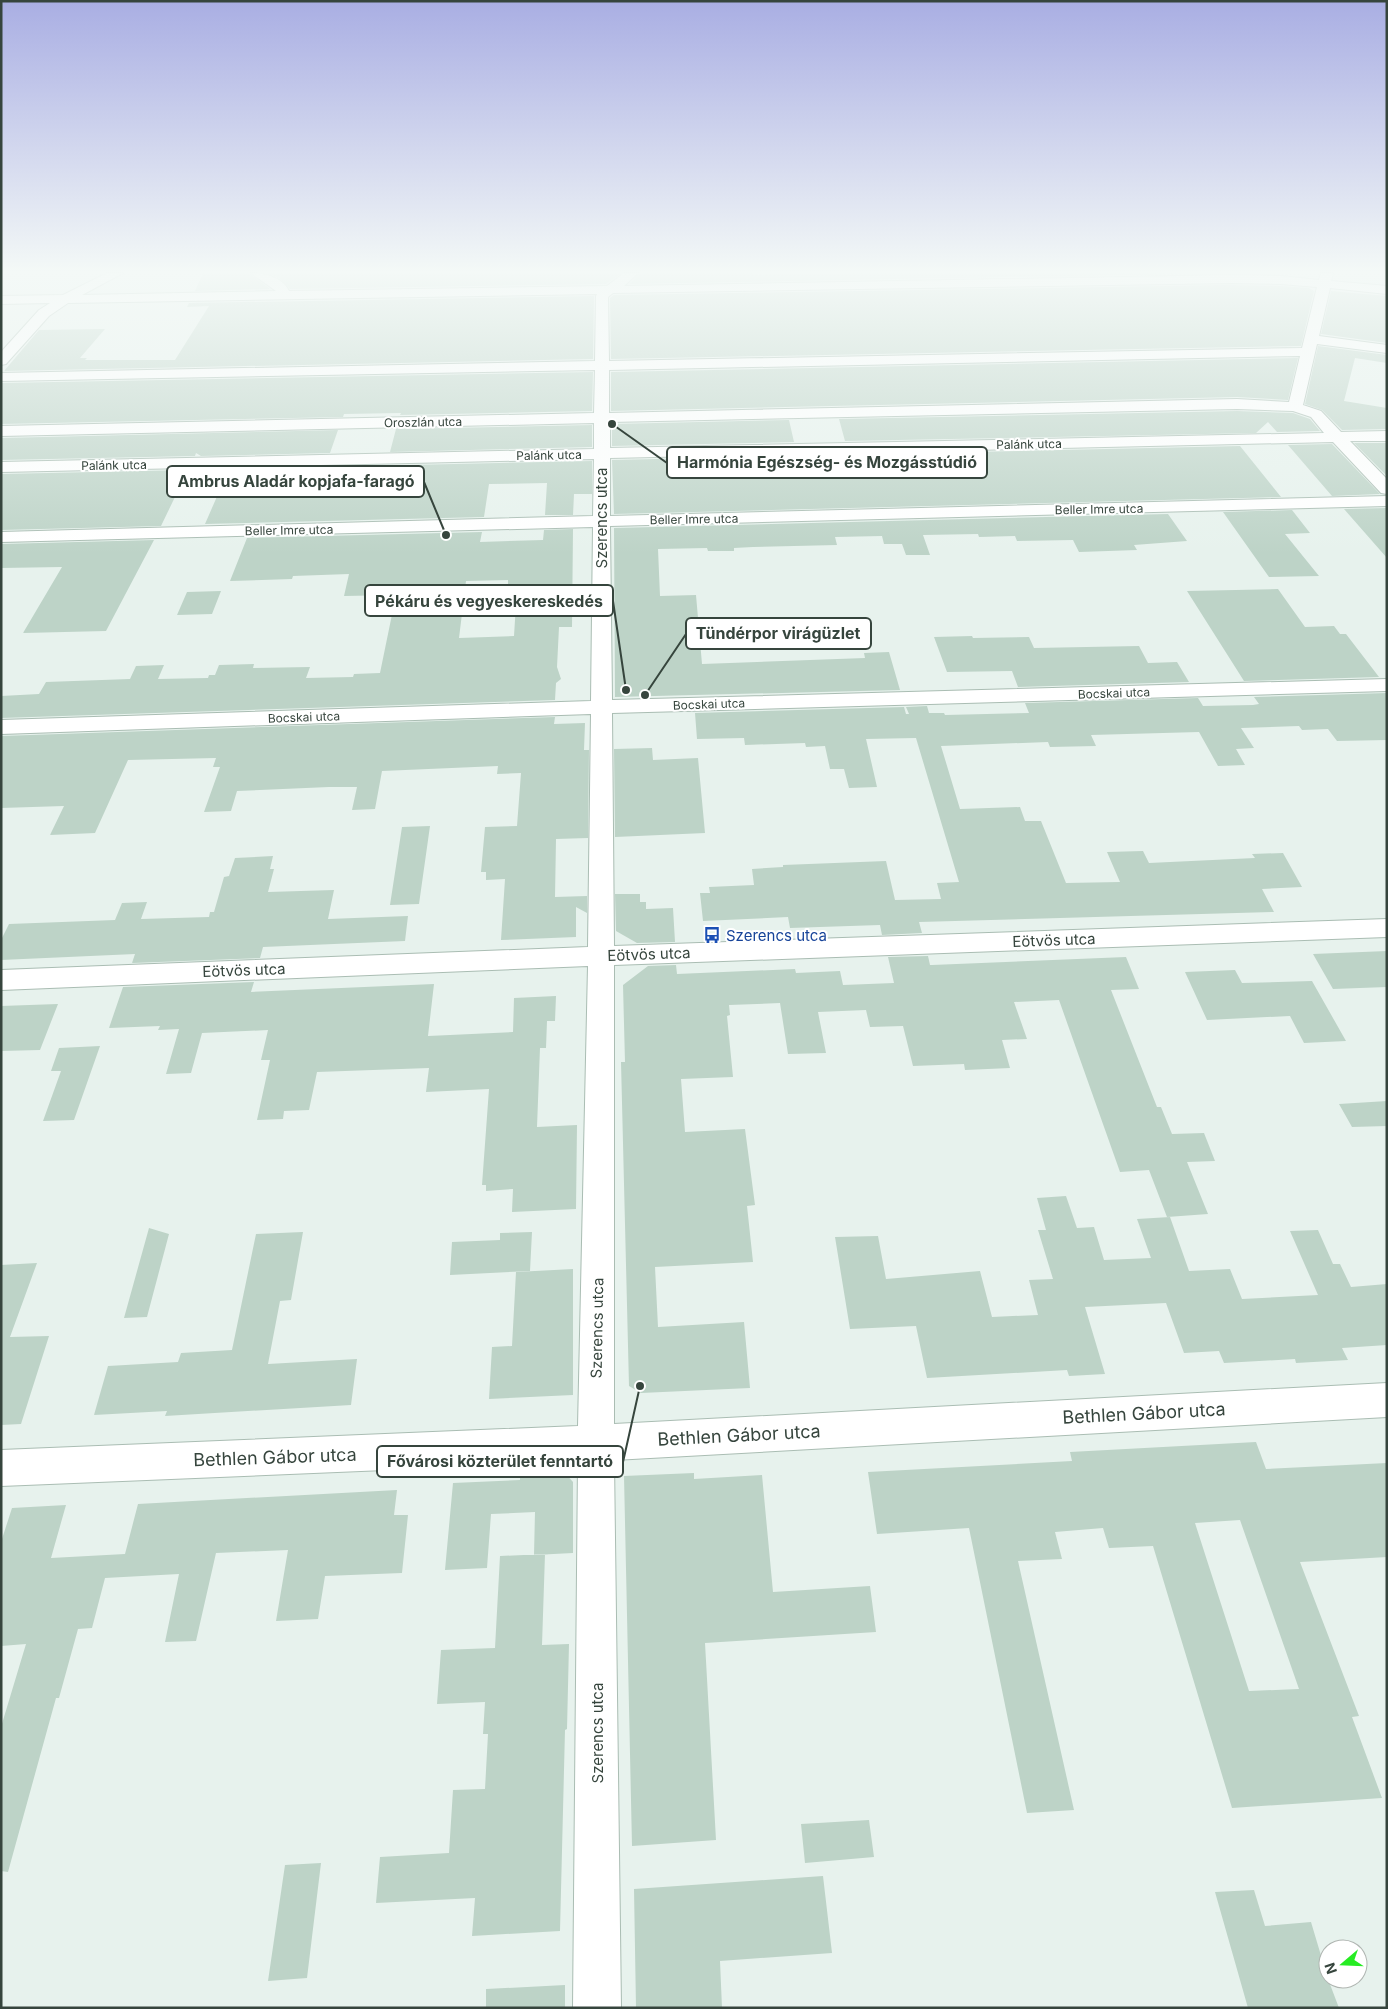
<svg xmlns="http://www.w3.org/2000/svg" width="1388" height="2009" viewBox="0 0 1388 2009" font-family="Inter,sans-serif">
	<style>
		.building { fill: #bdd3c7; fill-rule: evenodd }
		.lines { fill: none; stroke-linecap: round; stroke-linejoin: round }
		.minor-casing { stroke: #aabdb3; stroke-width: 2 }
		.minor { fill: #fff; fill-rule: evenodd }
		.labels { text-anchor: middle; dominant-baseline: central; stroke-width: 4; stroke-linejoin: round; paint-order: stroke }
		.far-street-label { font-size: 12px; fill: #36453d; stroke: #fff }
		.street-label { font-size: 15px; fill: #36453d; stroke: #fff }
		.transit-label { font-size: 15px; fill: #164399; stroke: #fff; text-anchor: start }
		.near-street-label { font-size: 18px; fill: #36453d; stroke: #fff }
		.leader { fill: none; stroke: #36453d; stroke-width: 2 }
		.callout-dot { fill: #36453d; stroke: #fff; stroke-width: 2 }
		.callout { fill: #fff; stroke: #36453d; stroke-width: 2 }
		.callout-label { font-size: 16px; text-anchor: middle; font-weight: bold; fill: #36453d }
	</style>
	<rect width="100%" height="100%" fill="#e7f2ed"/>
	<!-- building -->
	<path class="building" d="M203,273H249L270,289L195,291Z
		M267,273H621L606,284L290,289L279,278Z
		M640,273H755L754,275L854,273H1227L629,284Z
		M1224,285L1281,286L1309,288L1314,291L1301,346L611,359L610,298L614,295Z
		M1331,291L1387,296V343L1321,334Z
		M594,296L593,359L4,371L39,330L105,329L80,358H87L85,360H175L209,306L187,307L189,303Z
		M1318,346L1387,355V363L1355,358L1344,401L1387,408V429L1342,430L1322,410L1305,404Z
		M1298,358L1288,400L1237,397L611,411V372Z
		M593,372L592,411L400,415L401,413L344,414L343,417L1,424V383Z
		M1237,411L1293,413L1310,419L1320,431L1277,432L1268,422L1256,433L845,441L839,419Z
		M789,420L794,442L612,446V424Z
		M592,425V447L390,452L396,429Z
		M338,430L330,453L201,456L196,453L195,456L1,460V438Z
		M1354,443H1387V476Z
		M1332,444L1380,494L1332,496L1288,445Z
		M1240,446L1281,497L614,514L612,460Z
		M592,461V494H574L573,515H545L547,483L489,484L484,517L205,524L229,469Z
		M188,470L161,526L1,530V474Z
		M1387,508V558L1344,509Z
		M1292,510L1310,533L1285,534L1319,576L1269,577L1223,512Z
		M1168,514L1187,541L1134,545L1137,550L1079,552L1073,540L1017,541L1015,536L979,537L978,534L923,535L930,555H906L902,544H884L882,536L835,537L837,545L753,547L734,548V551H708L707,548L658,549L660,596L696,595L702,664L865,658L864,653L889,652L900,690L615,697L614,528Z
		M573,529L572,627H559L557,667L561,679L556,683L555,700L1,718V696L39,694L46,682L130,679L136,666L164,665L158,679L208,678L209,675H215L219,665L254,664L253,668L310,667L306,678L353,677L354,674L380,673L396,595L344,596L349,574L293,576L292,579L230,581L247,538L482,532L480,542L543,540L544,530ZM508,580V588H517L514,636L459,638L466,581Z
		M154,540L106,631L23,633L62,567L1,568V544Z
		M1278,589L1305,627L1334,626L1340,634H1346L1379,677L1244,681L1187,591Z
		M221,591L212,614L177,615L187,592Z
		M972,636L973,638L1029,637L1034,648L1139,646L1148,663L1177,662L1189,682L1018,687L1012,671L947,672L934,637Z
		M1387,693V740L1337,741L1328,729L1302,730L1299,726L1241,728L1254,748L1236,749L1245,765L1218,766L1199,732L1091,735L1096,746L1050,747L1048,742L941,746L960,809L1020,807L1025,821H1041L1066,883L1120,882L1107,852L1143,851L1149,863L1255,858L1252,854L1283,853L1302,887L1262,889L1274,912L919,922L922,933L882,935L880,925L790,928L788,917L703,921L700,893H710L709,887L754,885L752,869L783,867V865L886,861L895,900L941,899L937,883L959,882L916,738L866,739L877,787L849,788L844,769H830L825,746L806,747L805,743L745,745L744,738L697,739L695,713L904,707L906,714H909L906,707L927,706L929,713H944L945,715L1029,713L1025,703L1198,698L1203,706L1253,705L1259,704L1254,697Z
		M555,717L554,724L585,723L584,750H589L588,838L556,839L555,897L587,896V913L576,907V937L501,940L505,879L486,880V872H481L485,827L517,826L521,773L497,774L498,766L382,771L375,809L352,810L357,787H329L237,791L231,811L204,812L220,767H213L216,758L128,760L95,833L50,835L64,806L1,808V736Z
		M652,748L653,760L698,758L705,833L615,837L614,749Z
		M430,826L419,904L390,905L402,827Z
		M273,856L270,869H274L268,892L334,890L328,919L408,916L405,941L263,947L260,958L132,963L135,954L1,960V940L9,924L115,920L122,903L147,902L141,919L209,917L210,912H214L224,877L229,876L235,858Z
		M615,894H640V902H646V909L673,908L675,942L637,943L616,931Z
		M1387,951V987L1333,989L1313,954Z
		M928,956L930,965H932L1126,957L1139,989L1111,990L1157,1107H1161L1172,1134L1204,1133L1215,1161L1187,1162L1208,1214L1167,1217L1149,1170L1120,1172L1059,1000L1014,1002L1027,1039L1002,1040L1010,1068L965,1070L964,1064L913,1066L903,1026L870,1027L866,1010L818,1012L826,1053L788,1054L780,1003L729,1005L730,1015L727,1016L733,1077L681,1079L685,1132L745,1129L755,1205L747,1206L753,1262L655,1267L658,1327L744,1322L750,1388L641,1393L629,1386L621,1062H625L623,985L648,966L676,965L677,974L795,969L796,973L840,971L843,985L894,983L888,957Z
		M1235,970L1242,983L1312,981L1346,1041L1304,1043L1290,1016L1207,1020L1185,972Z
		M254,982L251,992L434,984L428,1036L513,1032L514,998L556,996L555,1021H547L546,1048H540L537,1127L577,1125L576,1209L512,1212L513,1189L486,1191V1185H482L489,1089L426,1092L429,1068L317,1072L309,1110L284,1111L283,1119L257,1120L270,1060H261L268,1030L202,1033L191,1073L166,1074L179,1029L158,1030L160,1026L109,1028L123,987Z
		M58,1004L40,1050L1,1051V1006Z
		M100,1046L74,1120L43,1121L61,1071H51L59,1048Z
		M1387,1101V1126L1352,1127L1339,1104Z
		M1066,1196L1077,1228L1094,1227L1104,1260L1151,1258L1137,1219L1170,1217L1189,1271L1230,1269L1242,1299L1318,1295L1290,1231L1318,1230L1333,1264H1340L1351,1287L1387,1284V1345L1342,1348L1348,1360L1296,1363L1295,1359L1224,1363L1219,1351L1184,1353L1166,1303L1085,1307L1105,1374L1069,1376L1067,1370L927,1378L916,1326L850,1329L835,1237L878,1236L886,1279L980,1271L992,1317L1038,1315L1029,1280L1053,1279L1038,1230H1046L1037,1198Z
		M149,1228L169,1234L147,1317L124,1318Z
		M303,1232L291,1300L280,1301L268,1364L357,1359L351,1405L165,1416L167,1411L94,1415L108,1366L178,1362L181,1353L232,1350L256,1234Z
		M532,1232L530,1271L450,1275L452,1242L500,1240V1233Z
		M37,1263L10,1337L49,1336L21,1424L1,1425V1265Z
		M573,1269V1395L489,1399L492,1347L512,1346L516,1272Z
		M1256,1442L1266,1469L1387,1463V1557L1300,1562L1359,1716L1352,1717L1382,1798L1232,1808L1153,1546L1109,1548L1103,1528L1055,1532L1062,1559L1018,1561L1074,1810L1027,1813L969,1528L877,1534L868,1472L1072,1461L1070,1452ZM1240,1520L1299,1689L1249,1691L1195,1523Z
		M565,1473L573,1482V1553L534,1555L535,1512L491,1514L487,1568L445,1570L453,1483L520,1480V1475Z
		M694,1473V1479L762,1475L773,1592L870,1586L876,1632L705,1643L716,1840L632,1846L624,1476Z
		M397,1490L394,1515H408L402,1573L325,1576L318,1619L276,1621L288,1550L216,1553L196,1641L165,1642L179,1574L105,1578L92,1628L78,1629L59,1698H56L8,1872L1,1871V1727L26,1644L1,1646V1542L12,1508L66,1505L51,1558L125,1554L138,1504Z
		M545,1554L542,1645L569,1644L567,1729L565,1730L560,1931L472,1936L475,1898L376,1903L380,1857L449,1853L453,1790L485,1789L488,1734H483L485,1702L437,1704L441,1650L495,1648L500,1556Z
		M869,1820L874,1857L805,1863L801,1824Z
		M321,1863L307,1978L268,1981L285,1865Z
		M823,1876L832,1953L720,1961L722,2008H636L634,1889Z
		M1254,1890L1265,1926L1311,1922L1328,1979L1339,2008H1248L1215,1892Z
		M565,1985V2008H486V1989Z"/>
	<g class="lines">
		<!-- minor casing -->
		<g class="minor-casing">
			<path id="minor" d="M107,273H123L82,295L276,291L251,273C265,273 283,278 289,291L607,286L624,273H638L624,286L1232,275L1281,276L1319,280L1321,273H1333L1331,281L1387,286V294L1330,288L1319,336L1387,345V353L1317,344L1303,405L1321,411L1341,432L1387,431V441H1350L1387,479V494L1381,493L1333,442L610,458V516L1387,496V506L610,526L612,700L1387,679V691L612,713L614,946L1387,919V937L614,965V1424L1387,1383V1417L614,1460L621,2008H573L578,1462L1,1486V1450L578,1426L588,966L1,990V970L588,947L591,714L1,734V720L591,701L593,527L1,542V532L593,516L594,459L1,472V462L594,449V423L1,436V426L594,413L595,370L1,381V373L595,361L596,296L597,294L68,303L49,316L6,364L1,365V352L39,310L50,303L1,304V296L63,295ZM1232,283L1281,284L1317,287L1302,348L609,361L608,297L613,293ZM1300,356L1289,402L1237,399L609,413V370ZM1237,409L1293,411L1311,417L1324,433L610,448V422Z"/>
		</g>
		<!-- minor -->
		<use href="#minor" class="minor"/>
	</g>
	<!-- sky -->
	<linearGradient id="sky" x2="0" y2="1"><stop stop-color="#a9aee3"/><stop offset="0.49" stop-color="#f4f9f7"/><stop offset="1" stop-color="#f4f9f7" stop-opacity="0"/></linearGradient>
	<rect width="1388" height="554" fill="url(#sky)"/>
	<!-- icons -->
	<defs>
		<g id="bus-bare" transform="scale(1.35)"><path d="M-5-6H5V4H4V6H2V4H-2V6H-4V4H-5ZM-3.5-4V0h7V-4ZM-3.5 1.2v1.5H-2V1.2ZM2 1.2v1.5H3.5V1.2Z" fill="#1a4fb4" stroke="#fff" stroke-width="2.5" paint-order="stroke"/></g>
	</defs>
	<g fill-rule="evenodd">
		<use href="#bus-bare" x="712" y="935"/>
	</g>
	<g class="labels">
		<!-- far-street labels -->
		<g class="far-street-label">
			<text transform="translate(423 422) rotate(-1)">Oroszlán utca</text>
			<text transform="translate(1029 444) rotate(-1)">Palánk utca</text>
			<text transform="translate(549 455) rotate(-1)">Palánk utca</text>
			<text transform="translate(114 465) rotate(-1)">Palánk utca</text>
			<text transform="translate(1099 509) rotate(-1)">Beller Imre utca</text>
			<text transform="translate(694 519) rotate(-1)">Beller Imre utca</text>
			<text transform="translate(289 530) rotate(-1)">Beller Imre utca</text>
			<text transform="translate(1114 693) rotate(-2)">Bocskai utca</text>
			<text transform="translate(709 704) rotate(-2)">Bocskai utca</text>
			<text transform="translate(304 717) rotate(-2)">Bocskai utca</text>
		</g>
		<!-- street labels -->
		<g class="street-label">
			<text transform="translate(601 518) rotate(-90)">Szerencs utca</text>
			<text transform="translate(1054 940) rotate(-2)">Eötvös utca</text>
			<text transform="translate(649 954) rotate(-2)">Eötvös utca</text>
			<text transform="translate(244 970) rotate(-2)">Eötvös utca</text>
			<text transform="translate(597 1328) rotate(-89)">Szerencs utca</text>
			<text transform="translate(597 1733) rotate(-90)">Szerencs utca</text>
		</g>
		<!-- transit labels -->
		<g class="transit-label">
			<text x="726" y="935">Szerencs utca</text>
		</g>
		<!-- near-street labels -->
		<g class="near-street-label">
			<text transform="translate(1144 1413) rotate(-3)">Bethlen Gábor utca</text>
			<text transform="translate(739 1435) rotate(-3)">Bethlen Gábor utca</text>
			<text transform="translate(275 1457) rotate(-2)">Bethlen Gábor utca</text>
		</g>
	</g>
	<!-- callouts -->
	<path class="leader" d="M612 424L667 463M446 535L424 482M626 690L613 601M645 695L686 634M640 1386L623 1462"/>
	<g class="callout-dot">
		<circle cx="612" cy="424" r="5"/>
		<circle cx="446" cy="535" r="5"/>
		<circle cx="626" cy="690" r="5"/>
		<circle cx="645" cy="695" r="5"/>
		<circle cx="640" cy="1386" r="5"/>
	</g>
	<g class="callout">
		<rect x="667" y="447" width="320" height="31" rx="5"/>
		<rect x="167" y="466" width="257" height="31" rx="5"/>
		<rect x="365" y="585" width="248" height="31" rx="5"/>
		<rect x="686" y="618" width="185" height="31" rx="5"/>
		<rect x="377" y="1446" width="246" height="31" rx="5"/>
	</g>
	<g class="callout-label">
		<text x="827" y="468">Harmónia Egészség- és Mozgásstúdió</text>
		<text x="296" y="487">Ambrus Aladár kopjafa-faragó</text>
		<text x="489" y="607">Pékáru és vegyeskereskedés</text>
		<text x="778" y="639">Tündérpor virágüzlet</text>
		<text x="500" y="1467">Fővárosi közterület fenntartó</text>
	</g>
	<!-- border -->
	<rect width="1388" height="2009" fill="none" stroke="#36453d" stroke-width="5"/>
	<!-- north arrow -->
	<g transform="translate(1343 1964) rotate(251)"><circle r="24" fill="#ffffff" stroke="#afb5b1"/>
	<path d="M0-4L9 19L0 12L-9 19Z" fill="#26ec23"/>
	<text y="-8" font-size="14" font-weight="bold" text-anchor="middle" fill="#36453d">N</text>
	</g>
</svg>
